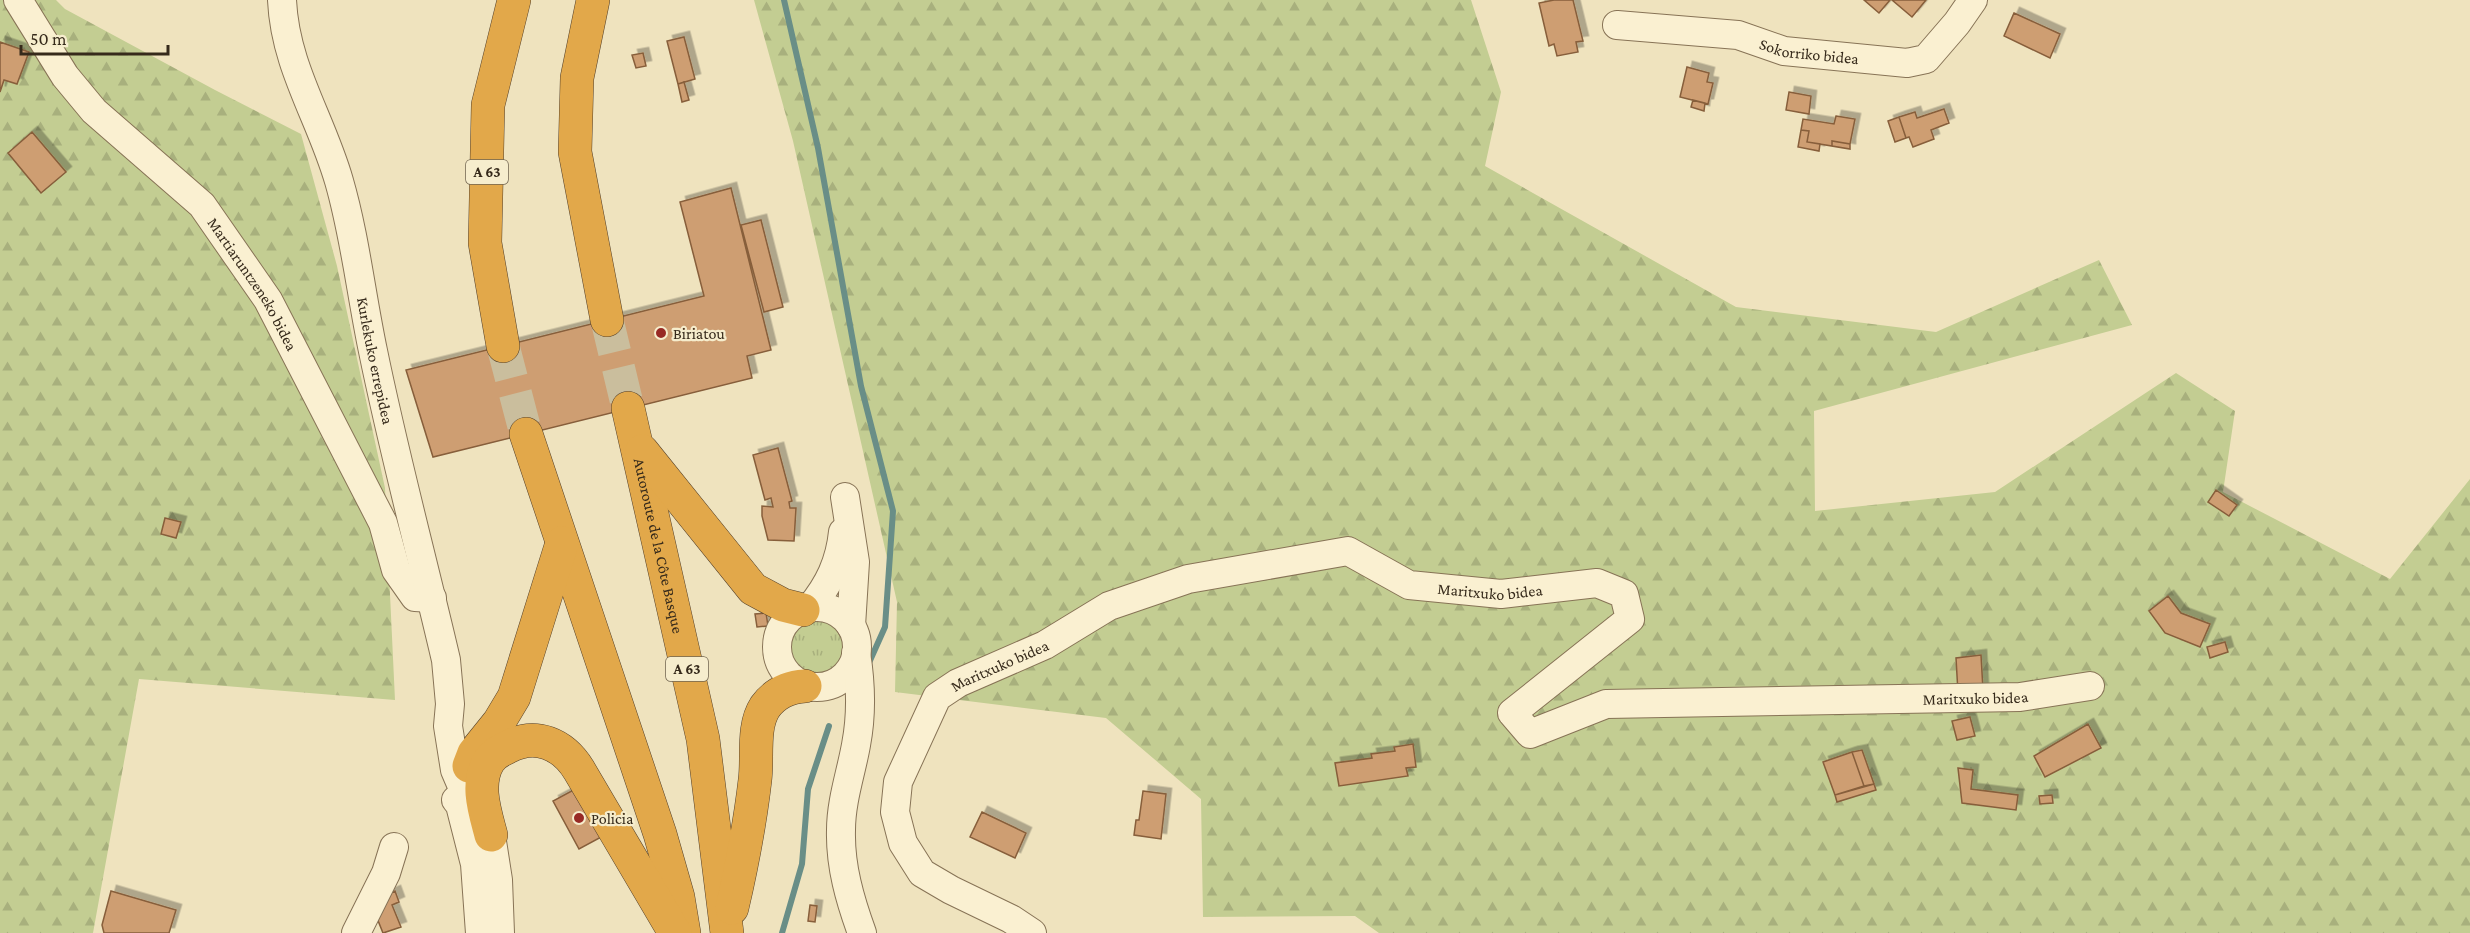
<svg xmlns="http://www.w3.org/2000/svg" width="2470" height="933" viewBox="0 0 2470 933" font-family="'Crimson Pro',serif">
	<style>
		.grass { fill: url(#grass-tufts) }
		.forest { fill: url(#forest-firs) }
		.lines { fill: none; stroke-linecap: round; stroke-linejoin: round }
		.stream { stroke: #698e87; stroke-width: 6 }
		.building { fill: #ce9e72; stroke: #875e3b; stroke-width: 1.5; filter: url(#shadow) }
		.highway-tunnel { stroke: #cabe9d; stroke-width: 33; stroke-dasharray: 33 16; stroke-linecap: butt }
		.minor-casing { stroke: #877356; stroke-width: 30 }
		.highway-casing { stroke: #55412b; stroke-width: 34 }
		.minor { stroke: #faf0d1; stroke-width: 28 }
		.highway { stroke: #e2a84a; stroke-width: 33 }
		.poi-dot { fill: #982a25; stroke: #f6edcd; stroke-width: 2 }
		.labels { text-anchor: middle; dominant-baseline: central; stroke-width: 4.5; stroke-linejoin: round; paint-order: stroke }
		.shield { fill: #f6edcd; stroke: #706450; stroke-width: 1.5 }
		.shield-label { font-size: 15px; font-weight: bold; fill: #362a1b }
		.street-label { font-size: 16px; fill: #362a1b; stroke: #f6edcd }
		.poi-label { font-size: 16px; fill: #362a1b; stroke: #f6edcd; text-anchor: start }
	</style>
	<defs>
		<pattern id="grass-tufts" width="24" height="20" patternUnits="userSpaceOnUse" patternTransform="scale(1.5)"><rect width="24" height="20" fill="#c3cd92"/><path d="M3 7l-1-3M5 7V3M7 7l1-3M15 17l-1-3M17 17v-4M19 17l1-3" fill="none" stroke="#a8b07d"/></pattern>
		<pattern id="forest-firs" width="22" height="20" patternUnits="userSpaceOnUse" patternTransform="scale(1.5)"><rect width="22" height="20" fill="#c3cd92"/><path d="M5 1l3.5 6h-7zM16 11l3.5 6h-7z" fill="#a8b07d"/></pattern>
		<filter id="shadow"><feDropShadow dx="5.5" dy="-5.5" stdDeviation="0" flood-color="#0004"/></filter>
	</defs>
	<rect width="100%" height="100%" fill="#efe3be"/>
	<!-- grass -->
	<path class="grass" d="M790 647a28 28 0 1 1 56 0a28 28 0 1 1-56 0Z"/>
	<!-- forest -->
	<path class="forest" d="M0,0H56L65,9L215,90L301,134L337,266L385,488L395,700L139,679L93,933H0Z
		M754,0H1471L1501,92L1485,166L1736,307L1936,332L2099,260L2132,325L1814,411L1815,511L1995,492L2176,373L2235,411L2223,492L2390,579L2470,479V933H1379L1355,916L1203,917L1201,799L1106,718L895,692L897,602L793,141Z"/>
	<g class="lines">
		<!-- stream -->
		<path class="stream" d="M784,0L818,148L861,386L893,511L885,627L868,665
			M782,933L802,864L808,789L829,726"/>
	</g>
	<!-- building -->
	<path class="building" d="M1554,0H1573L1583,41L1576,42L1578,52L1557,56L1554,44L1549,46L1539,3Z
		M1864,0H1890L1879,13Z
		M1892,0H1926L1912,17Z
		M2014,13L2060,34L2050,58L2004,36Z
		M684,37L695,79L678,84L667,41Z
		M0,42L29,52L17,84L4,80L0,92Z
		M643,53L646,66L636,68L632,55Z
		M1687,67L1709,73L1707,82L1713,83L1708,104L1680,97Z
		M684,82L689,100L682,102L678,84Z
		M1789,92L1811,96L1809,114L1786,110Z
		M1693,100L1705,103L1704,111L1691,107Z
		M1944,109L1949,123L1931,130L1934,139L1913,147L1909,137L1906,138L1899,117L1915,112L1917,118Z
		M1836,116L1855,119L1850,144L1832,141V146L1807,142L1809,131L1801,130L1803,119L1834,124Z
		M1899,117L1906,138L1895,142L1888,121Z
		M1801,130L1809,131L1807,142L1820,144L1819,151L1798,147Z
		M32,132L66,172L41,193L8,153Z
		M1832,141L1850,144V149L1832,146Z
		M731,188L771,350L747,356L752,378L433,457L406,370L704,296L680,202Z
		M761,220L783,307L764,312L741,225Z
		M778,448L792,501L789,502L790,508H796L794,541L768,540L762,516V506L773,507L771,498L765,500L753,455Z
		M2216,490L2237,505L2229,516L2208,502Z
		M165,518L181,522L176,538L161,534Z
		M2168,596L2181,613L2210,624L2200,647L2165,633L2149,611Z
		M766,613L768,626L757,627L755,614Z
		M2225,642L2228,652L2210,658L2207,647Z
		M1981,655L1983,690L1958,693L1956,658Z
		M1970,717L1975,736L1957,740L1952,721Z
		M2088,724L2101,748L2045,777L2034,756Z
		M1413,744L1416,767L1406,768L1408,776L1339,786L1335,763L1372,758L1371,754L1395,751L1394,747Z
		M1862,750L1874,784L1864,786L1852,752Z
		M1852,752L1864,786L1835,795L1823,762Z
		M1958,768L1973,770L1971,789L2018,795L2016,810L1962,803Z
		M1874,784L1876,790L1837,802L1835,795Z
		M579,787L605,835L579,849L553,801Z
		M1143,791L1166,794L1161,839L1134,835L1136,820H1139Z
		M2052,795L2053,803L2040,804L2039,796Z
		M982,812L1026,833L1015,858L970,837Z
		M111,891L176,910L169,933H104L102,925Z
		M395,891L399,902L392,905L401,927L383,933L375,913L386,895Z
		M810,905L817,906L815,922L808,921Z"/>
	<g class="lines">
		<!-- highway-tunnel -->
		<path class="highway-tunnel" d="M607,320L628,408
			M503,346L526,434"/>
		<!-- minor casing -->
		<g class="minor-casing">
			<g id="minor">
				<path id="s1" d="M18,0L65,76L94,111L202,205L268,300L383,523L396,570L415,597L432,598"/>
				<path id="s2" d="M282,0C285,67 321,118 339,181C355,236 361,294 373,351C394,454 422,557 446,660L450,704L448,726L455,770L470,805L491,835L498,880L500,933"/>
				<path id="s3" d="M1617,25L1738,35L1784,51L1907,63L1926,59L1957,23L1973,0"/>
				<path d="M845,497L855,562L851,626"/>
				<circle cx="817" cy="647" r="40"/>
				<path d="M810,608C829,585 840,562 843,532"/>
				<path d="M856,653C861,684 862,714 856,745C851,773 841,801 841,830C840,866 850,900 862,933"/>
				<path d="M456,800L460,805L475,864L480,933"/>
				<path d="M356,933L386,873L394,847"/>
				<path id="s4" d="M1032,933L1011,919L951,890L922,873L903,843L895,812L898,782L937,697L958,683L1045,645L1109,606L1188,579L1348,551L1409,585L1501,594L1597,583L1624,594L1630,619L1512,713L1530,734L1606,704L2020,697L2090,686"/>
			</g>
		</g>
		<!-- highway casing -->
		<g class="highway-casing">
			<g id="highway">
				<path d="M593,0L577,78L575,152L607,320"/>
				<path d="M503,346L485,243L488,105L514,0"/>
				<path id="s5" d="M628,408L703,739L727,933"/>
				<path d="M526,434L660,834L678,897L684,933"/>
				<path d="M642,451L753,589L783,605L803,610"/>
				<path d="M469,766L474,753L499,722L514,697L562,543"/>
				<path d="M491,835C485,812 475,784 489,761C493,755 501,750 508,747C536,732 563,744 579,770L675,933"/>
				<path d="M732,908C742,865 750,823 755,780C758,757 752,727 765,707C775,693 789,687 805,686"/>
			</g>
		</g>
		<!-- minor -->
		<use href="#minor" class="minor"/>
		<!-- highway -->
		<use href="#highway" class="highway"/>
	</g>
	<!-- markers -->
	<g class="poi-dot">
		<circle cx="661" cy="333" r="6"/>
		<circle cx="579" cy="818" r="6"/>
	</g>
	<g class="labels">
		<!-- shield labels -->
		<g class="shield">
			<rect x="466" y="160" width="42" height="24" rx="4.5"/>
			<rect x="666" y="657" width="42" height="24" rx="4.5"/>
		</g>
		<g class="shield-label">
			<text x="487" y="172">A 63</text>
			<text x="687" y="669">A 63</text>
		</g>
		<!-- street labels -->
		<g class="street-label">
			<text stroke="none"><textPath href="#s3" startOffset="195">Sokorriko bidea</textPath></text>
			<text stroke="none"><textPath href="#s1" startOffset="372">Martiaruntzeneko bidea</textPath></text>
			<text stroke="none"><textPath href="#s2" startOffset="374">Kurlekuko errepidea</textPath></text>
			<text stroke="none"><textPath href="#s5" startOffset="141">Autoroute de la Côte Basque</textPath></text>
			<text stroke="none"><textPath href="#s4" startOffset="909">Maritxuko bidea</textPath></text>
			<text stroke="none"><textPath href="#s4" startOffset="387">Maritxuko bidea</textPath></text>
			<text stroke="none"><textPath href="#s4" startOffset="1701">Maritxuko bidea</textPath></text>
		</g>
		<!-- poi labels -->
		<g class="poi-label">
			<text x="673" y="333">Biriatou</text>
			<text x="591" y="818">Policia</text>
		</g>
	</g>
	<!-- scale -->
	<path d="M21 45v9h147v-9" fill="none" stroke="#362a1b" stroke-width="3"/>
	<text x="30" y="45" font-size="18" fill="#362a1b" stroke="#f6edcd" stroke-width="4.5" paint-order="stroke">50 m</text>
</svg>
